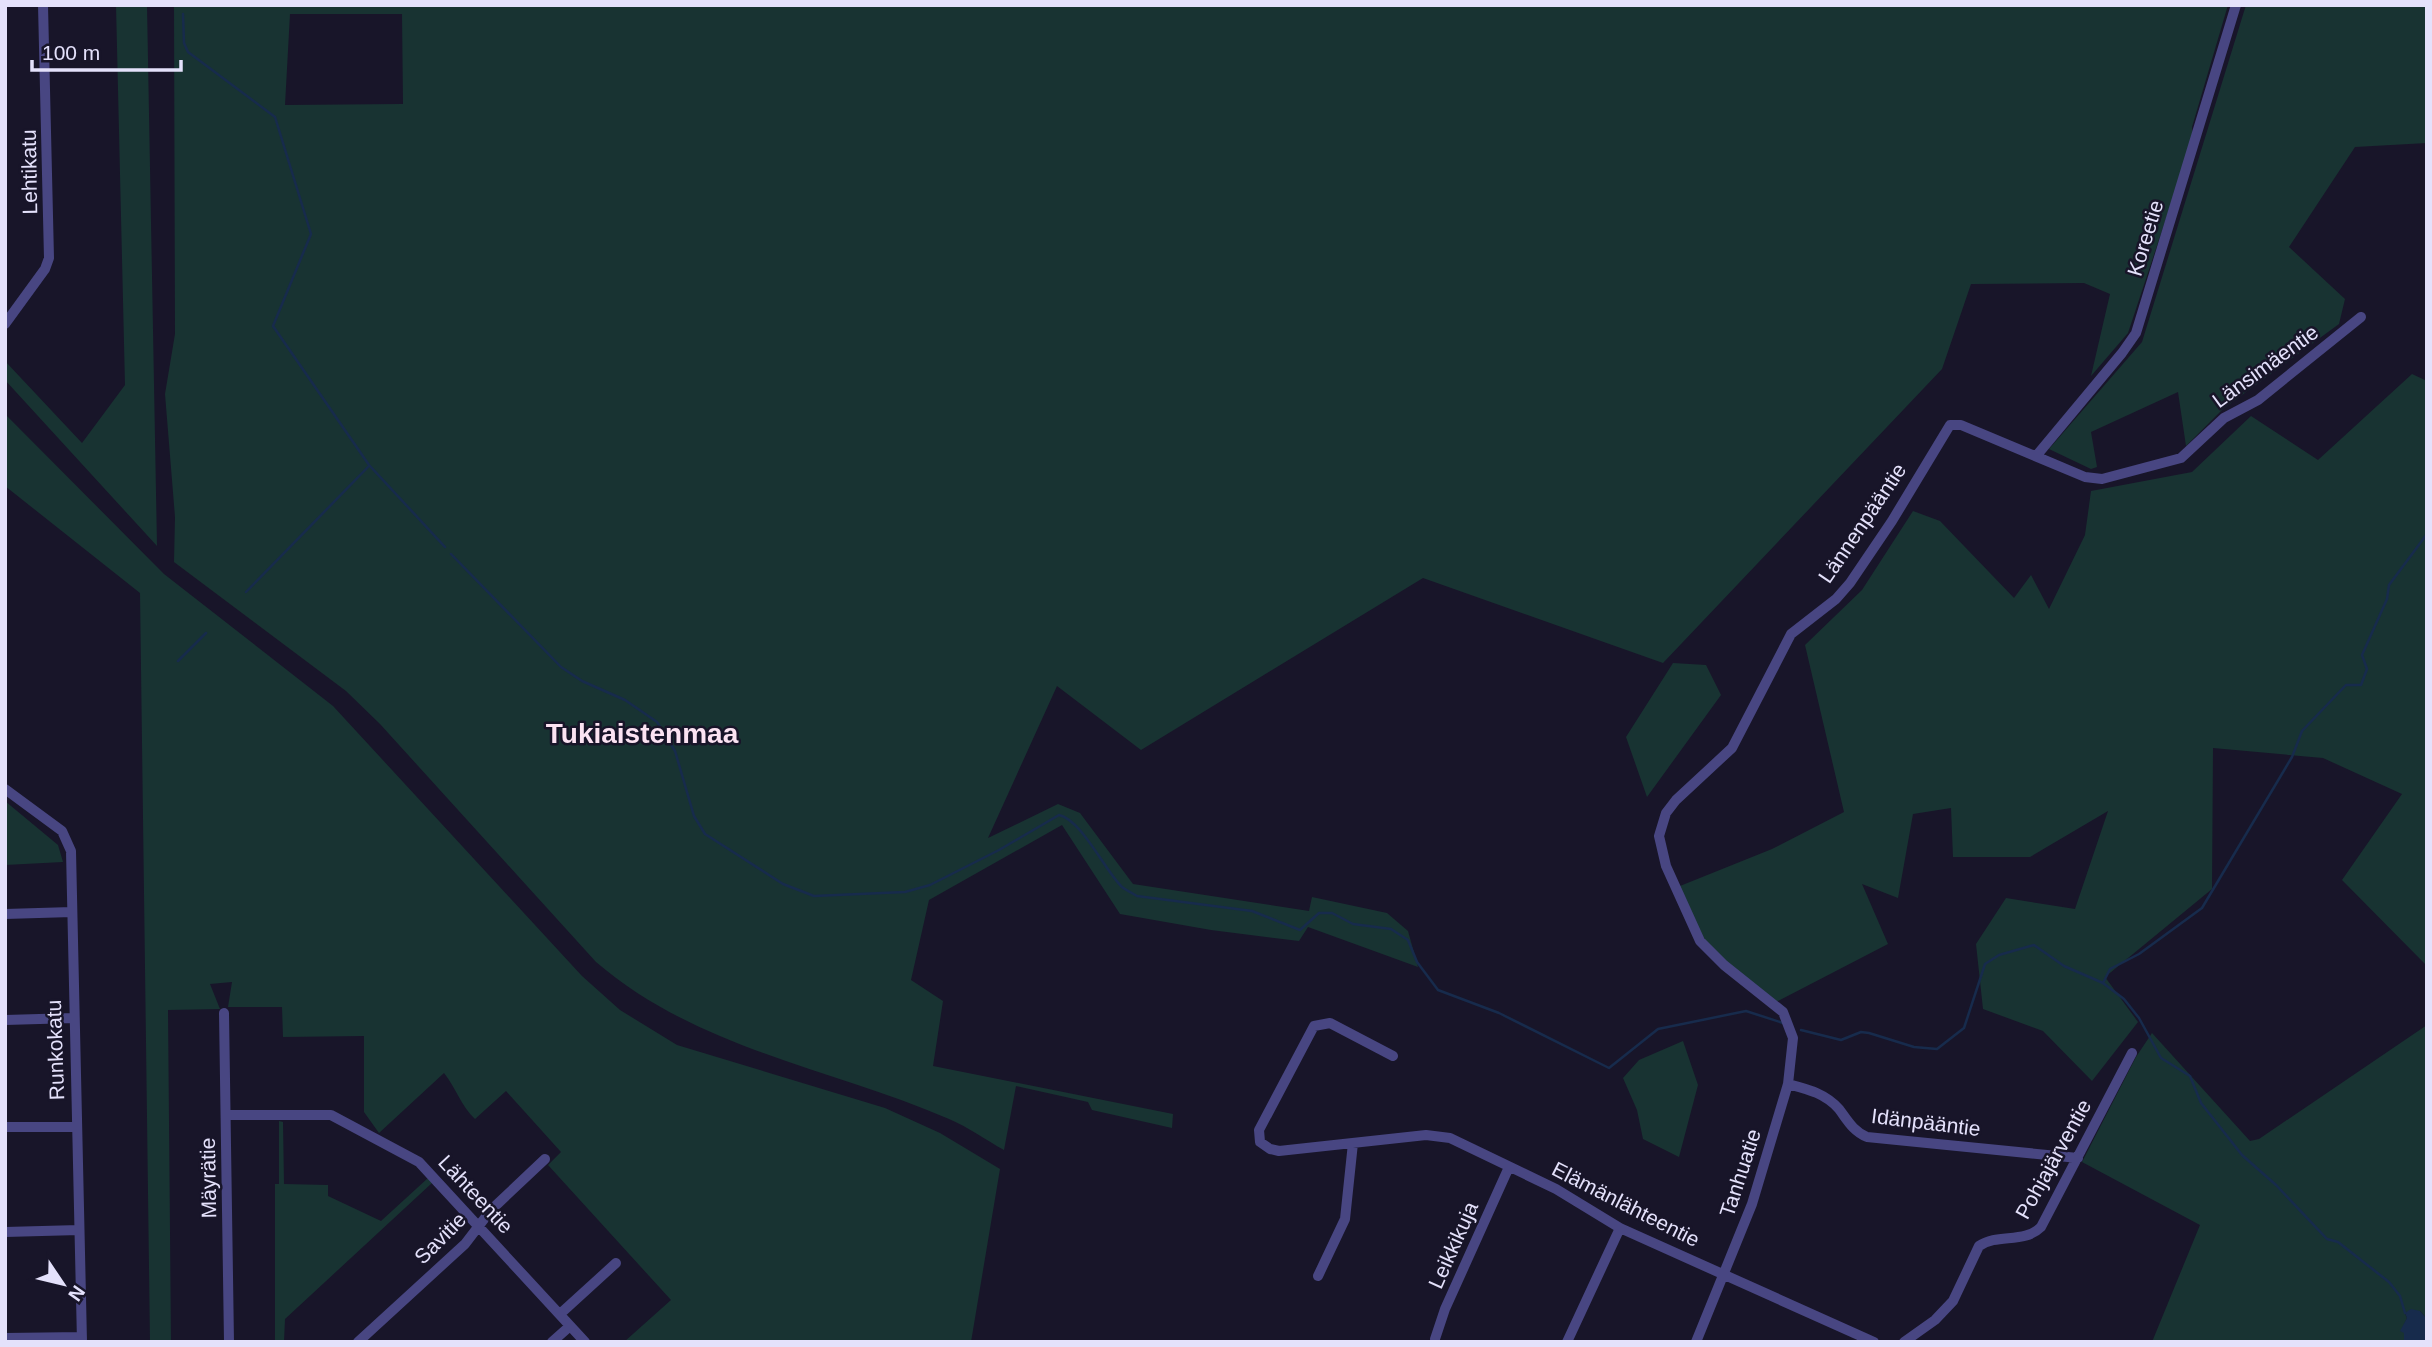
<svg xmlns="http://www.w3.org/2000/svg" width="2432" height="1347" viewBox="0 0 2432 1347" font-family="Arial,sans-serif">
	<style>
		.green { fill: #183332; fill-rule: evenodd }
		.water { fill: #172b4c }
		.lines { fill: none; stroke-linecap: round; stroke-linejoin: round }
		.stream { stroke: #172b4c; stroke-width: 2.5 }
		.street { stroke: #484682; stroke-width: 10 }
		.labels { text-anchor: middle; dominant-baseline: central; stroke-width: 5; stroke-linejoin: round; paint-order: stroke }
		.street-label { font-size: 21px; fill: #e4e1fb; stroke: #181529 }
		.district-label { font-size: 28px; font-weight: bold; fill: #fbe3f2; stroke: #181529 }
	</style>
	<rect width="100%" height="100%" fill="#181529"/>
	<!-- green -->
	<path class="green" d="M116,5H147L157,546L5,380V361L82,443L125,385Z
		M174,5H2228L2192,127L2193,137L2128,333L2091,376L2110,294L2084,283L1971,284L1942,369L1663,663L1423,578L1141,750L1057,686L988,838L1058,804L1080,813L1133,884L1309,911L1312,897L1387,913L1408,931L1418,967L1308,927L1299,941L1211,930L1120,914L1062,825L929,900L911,980L943,1001L933,1066L1173,1114L1172,1128L1092,1110L1088,1102L1016,1086L1004,1150C986,1140 968,1127 949,1119C829,1067 699,1050 596,962L380,724L346,691L174,562L175,517L165,394L175,334ZM290,14H402L403,104L285,105Z
		M2246,5H2427V143L2355,147L2289,247L2345,299L2339,324L2223,409L2186,446L2178,392L2091,432L2097,467L2091,469L2049,449L2142,342Z
		M2412,374L2427,381V966L2342,880L2402,794L2323,758L2213,748L2212,889L2105,977L2138,1022L2092,1081L2043,1031L1983,1009L1976,944L2006,898L2075,909L2108,811L2030,857H1953L1951,808L1913,814L1898,898L1862,884L1888,944L1774,1003L1700,941L1675,888L1772,849L1844,812L1805,645L1862,590L1913,511L1940,521L2014,598L2031,575L2049,609L2085,535L2091,491L2192,472L2251,416L2318,460Z
		M5,414L164,574L333,706L582,976L620,1010L677,1045L885,1108L940,1133L1000,1169L971,1342H624L671,1300L548,1165L561,1152L506,1091L475,1119C461,1106 456,1088 444,1073L379,1133L364,1112V1036L283,1037L282,1007H228L232,982L210,984L220,1009L168,1010L171,1342H150L140,593L5,486Z
		M1673,663L1706,665L1721,695L1647,797L1626,737Z
		M5,801L58,845L63,862L5,865Z
		M2427,1025V1319L2420,1311L2405,1313L2407,1318L2401,1331L2404,1332V1342H2152L2200,1225L2082,1162L2136,1057L2152,1033L2250,1141L2259,1139Z
		M1683,1041L1698,1085L1679,1157L1643,1139L1637,1110L1623,1078L1639,1060Z
		M279,1121L283,1122L284,1184L328,1185V1196L381,1221L428,1178L432,1183L285,1319L284,1342H275V1184H279Z"/>
	<!-- water -->
	<path class="water" d="M2411,1309L2420,1311L2427,1319V1342H2404V1333L2400,1331L2407,1318L2405,1313Z"/>
	<g class="lines">
		<!-- stream -->
		<path class="stream" d="M183,14L184,43L188,52L275,117L311,234L273,326L369,465L445,547
			M451,554L561,667L582,681L625,700L657,722L675,751L694,816L705,834L783,884L814,896L905,892L930,885L999,850L1059,815C1082,820 1105,871 1122,887C1126,890 1132,893 1137,896L1252,911L1300,930L1319,913H1332L1353,924L1391,929L1408,940L1417,962L1438,990L1499,1013L1609,1068L1658,1029L1746,1011L1783,1023
			M246,592L368,467
			M178,661L206,633
			M2103,983L2110,969L2139,954L2202,908L2292,757L2302,731L2346,685H2361L2367,669L2362,655L2387,599L2389,585L2427,534
			M1801,1030L1841,1040L1861,1032L1869,1033L1914,1047L1937,1049L1964,1028L1985,964L1999,955L2034,945L2064,966L2103,983L2124,999L2139,1018L2161,1058L2190,1076L2201,1103L2242,1155L2276,1185L2327,1239L2338,1242L2389,1282L2400,1296L2405,1313"/>
		<!-- street -->
		<path class="street" d="M5,324L45,269L49,258L43,5
			M2037,455L2122,353L2136,333L2236,5
			M5,789L62,831L71,851L82,1342
			M5,914L72,912
			M224,1013L229,1342
			M5,1020L74,1018
			M1393,1056L1330,1023L1314,1026L1259,1130L1260,1142L1270,1149L1279,1151L1426,1135L1450,1138L1556,1189L1620,1228L1874,1342
			M1788,1084C1807,1089 1825,1093 1839,1109C1848,1121 1853,1131 1867,1137L2078,1158
			M226,1115H331L419,1162L585,1342
			M5,1127H77
			M5,1232L79,1230
			M1318,1276L1345,1219L1353,1143
			M560,1314L616,1263
			M5,1338L82,1337
			M1435,1339L1445,1309L1509,1167
			M358,1342L465,1244L491,1210L545,1159
			M552,1342L570,1326
			M1567,1342L1620,1228
			M1696,1342L1752,1204L1788,1084L1793,1038L1783,1012L1724,965L1700,941L1666,866L1659,836L1666,813L1676,800L1732,748L1791,634L1836,599L1850,583L1892,521L1950,425H1961L2085,477L2102,479L2181,458L2224,418L2258,400L2361,317
			M1904,1342L1935,1320L1953,1301L1979,1246C1998,1233 2024,1244 2041,1227L2132,1053"/>
	</g>
	<g class="labels">
		<!-- street labels -->
		<g class="street-label">
			<text transform="translate(29 172) rotate(-91)">Lehtikatu</text>
			<text transform="translate(2145 238) rotate(-73)">Koreetie</text>
			<text transform="translate(2265 366) rotate(-36)">Länsimäentie</text>
			<text transform="translate(1862 523) rotate(-56)">Lännenpääntie</text>
			<text transform="translate(55 1050) rotate(-92)">Runkokatu</text>
			<text transform="translate(1926 1122) rotate(7)">Idänpääntie</text>
			<text transform="translate(2053 1159) rotate(-61)">Pohjajärventie</text>
			<text transform="translate(1740 1173) rotate(-72)">Tanhuatie</text>
			<text transform="translate(208 1178) rotate(-91)">Mäyrätie</text>
			<text transform="translate(476 1194) rotate(47)">Lähteentie</text>
			<text transform="translate(1626 1204) rotate(27)">Elämänlähteentie</text>
			<text transform="translate(440 1238) rotate(-45)">Savitie</text>
			<text transform="translate(1453 1245) rotate(-66)">Leikkikuja</text>
		</g>
		<!-- district labels -->
		<g class="district-label">
			<text x="642" y="733">Tukiaistenmaa</text>
		</g>
	</g>
	<!-- border -->
	<rect width="2432" height="1347" fill="none" stroke="#e4e1fb" stroke-width="14"/>
	<!-- north arrow -->
	<g transform="translate(63 1284) rotate(125)" stroke="#181529" stroke-width="5" paint-order="stroke">
	<path d="M0-5L12 26L0 18L-12 26Z" fill="#e4e1fb"/>
	<text y="-10" font-size="19" font-weight="bold" text-anchor="middle" fill="#e4e1fb">N</text>
	</g>
	<!-- scale -->
	<path d="M32 60v10h149v-10" fill="none" stroke="#e4e1fb" stroke-width="3.5"/>
	<text x="42" y="60" font-size="21" fill="#e4e1fb" stroke="#181529" stroke-width="5" paint-order="stroke">100 m</text>
</svg>
